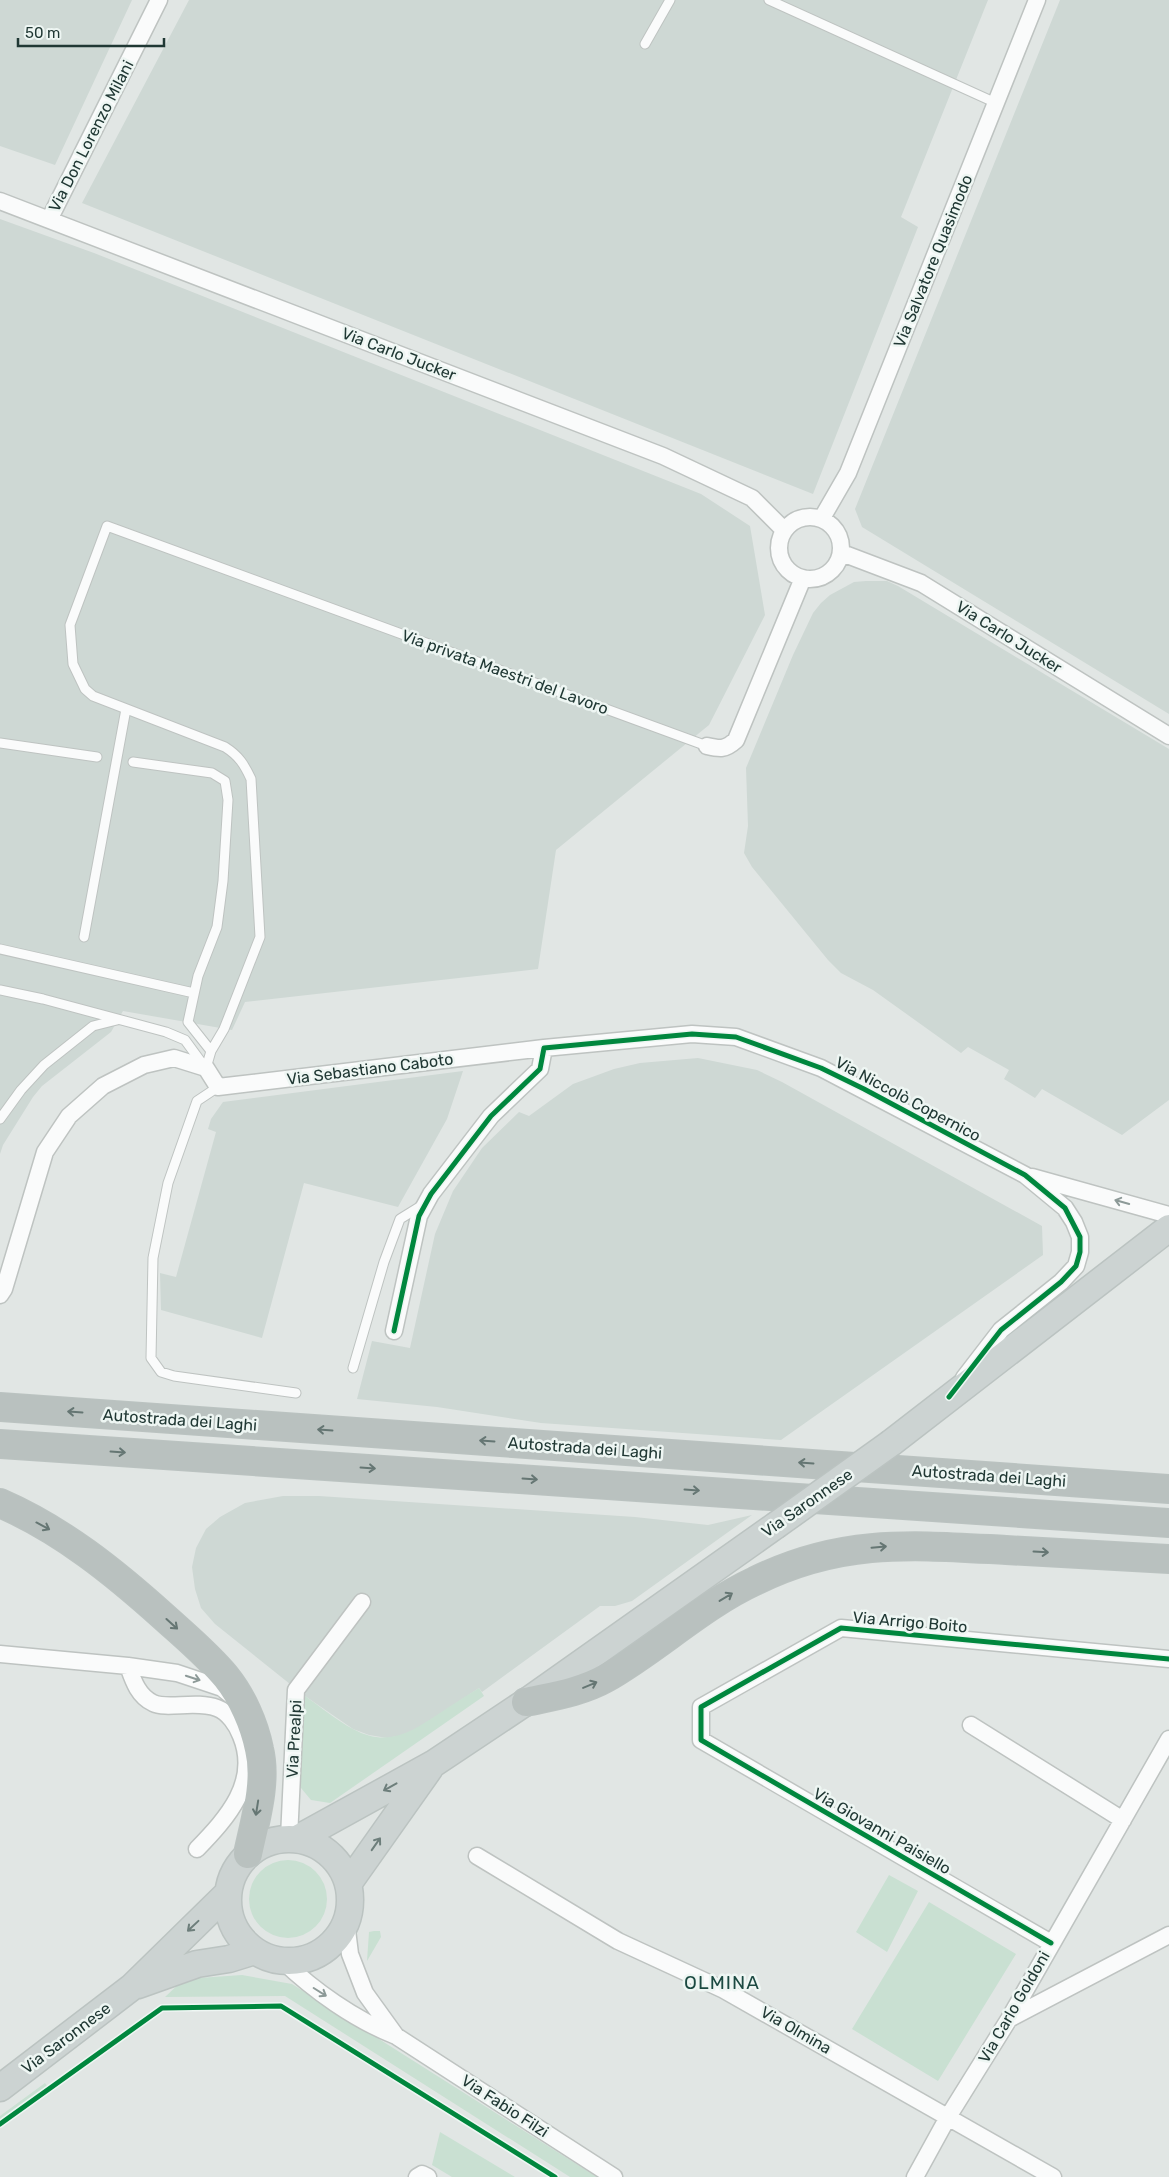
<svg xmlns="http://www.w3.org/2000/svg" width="1169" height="2177" viewBox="0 0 1169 2177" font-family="Rubik,sans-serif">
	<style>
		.built { fill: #ced8d4 }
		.green { fill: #c9e0d2 }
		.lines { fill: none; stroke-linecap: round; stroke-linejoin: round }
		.service-casing { stroke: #bec3c1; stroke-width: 11 }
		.minor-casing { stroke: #bec3c1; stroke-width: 19 }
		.primary-casing { stroke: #bbc3c1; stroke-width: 29 }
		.motorway-casing { stroke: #bbc3c1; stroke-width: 30 }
		.service { stroke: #fafbfb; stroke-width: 9 }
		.minor { stroke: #fafbfb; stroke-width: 16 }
		.primary { stroke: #ccd3d2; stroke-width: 26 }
		.motorway { stroke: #b9c1bf; stroke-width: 28 }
		.primary-bridge-casing { stroke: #bbc3c1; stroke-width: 29; stroke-linecap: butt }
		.primary-bridge { stroke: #ccd3d2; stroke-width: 26 }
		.cycleway-casing { stroke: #eef6f3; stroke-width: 8 }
		.cycleway { stroke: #00873e; stroke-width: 5 }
		.oneway { stroke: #8d9a98 }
		.oneway2 { stroke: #657673 }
		.oneway3 { stroke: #6d7e7b }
		.labels { text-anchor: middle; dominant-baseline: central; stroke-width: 5; stroke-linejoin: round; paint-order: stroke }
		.street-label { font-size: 16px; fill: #203834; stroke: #eef6f3 }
		.quarter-label { font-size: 19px; letter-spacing: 1px; fill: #1c4a42; stroke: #eef6f3 }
	</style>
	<rect width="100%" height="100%" fill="#e1e6e4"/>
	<!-- built -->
	<path class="built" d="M0,0H132L55,165L0,146Z
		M189,0H988L901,217L918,227L813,494L82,203Z
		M1060,0H1169V714L862,527L855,509Z
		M0,219L94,253L701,494L750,526L765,615L709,725L556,850L538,969L245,1002L232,1030L123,1011L111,1032L42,1086L33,1097L3,1145L0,1154Z
		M866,581H887L898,586L1169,749V1100L1122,1135L1042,1089L1035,1098L1004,1079L1009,1070L968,1047L961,1053L873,990L841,973L828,960L752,867L744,853L748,826L746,768L793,655L813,613L821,603L830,595L854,582Z
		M698,1058L757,1070L782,1082L1042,1226L1043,1255L781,1440L541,1423L437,1407L357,1399L372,1341L410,1348L435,1234L453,1191L482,1148L519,1112L529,1116L573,1084L614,1069L640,1063Z
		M463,1071L447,1119L398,1207L304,1183L262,1338L161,1310L160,1273L176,1277L216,1132L208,1129L211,1119L223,1102Z
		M283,1496H319L635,1517L708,1525L752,1515L632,1601L615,1606H600L482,1692L479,1688L417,1729L404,1735L387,1738L369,1735L353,1729L305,1696L215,1624L201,1608L195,1589L192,1567L196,1548L206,1529L220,1517L245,1503Z"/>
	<!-- green -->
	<path class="green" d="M479,1688L484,1696L330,1803L311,1800L301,1788L297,1764L305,1696C321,1707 336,1720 353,1729C388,1748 411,1732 440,1713C453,1704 466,1696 479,1688Z
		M249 1899a39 39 0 1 1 78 0a39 39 0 1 1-78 0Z
		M889,1875L918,1891L887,1952L856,1932Z
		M929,1902L1016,1954L938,2081L852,2029Z
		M374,1931H380L381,1937L367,1961L369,1932Z
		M242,1975L292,1984L597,2177H570L285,1996L165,1997L184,1979Z
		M45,2083L47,2086L0,2121V2116Z
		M440,2132L515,2177H452L432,2165Z"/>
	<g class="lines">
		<!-- service casing -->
		<g class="service-casing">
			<path id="service" d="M769,0L996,103
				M645,44L670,0
				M0,743L97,757
				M133,762L212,773L225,781L228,800L223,881L217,927L198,976L188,1022L211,1051
				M84,937L126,709
				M0,949L194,993
				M0,990L43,999L166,1032L185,1040L204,1066
				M206,1068L211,1051L224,1029L260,937L251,779C244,764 239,756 225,747L93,696L85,689L73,664L70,625L107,526L707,746
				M218,1087L197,1101L168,1183L153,1258L151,1358L161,1372L174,1376L296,1393
				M0,1119L21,1090L44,1065L93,1026L117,1020
				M353,1368L384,1262L400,1219L421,1206"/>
		</g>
		<!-- minor casing -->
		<g class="minor-casing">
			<path id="minor" d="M0,201L663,456L752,498L784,530
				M50,218L159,0
				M779 548a31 31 0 1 1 62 0a31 31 0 1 1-62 0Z
				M822,518L848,473L1037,0
				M842,553L921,583L1169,736
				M707,746C720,749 725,750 736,740L803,578
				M1032,1177L1169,1215
				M0,1295L4,1289L45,1152L69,1116L103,1086L144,1065L174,1058L206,1068L218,1087L544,1048
				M394,1331L419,1216L431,1194L491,1116L540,1069L544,1048L692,1034L736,1037L821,1068L1025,1175L1065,1208L1074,1222L1080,1237V1252L1076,1266L1061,1282L1001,1330L964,1378
				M0,1654L128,1666L177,1673L222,1688L233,1697
				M128,1666C133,1680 138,1696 153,1703C167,1710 196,1700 217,1708C228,1712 237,1725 241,1736C260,1782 227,1818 197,1849
				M971,1725L1123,1820
				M289,1838L296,1690L362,1602
				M477,1856L618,1941L724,1990L1053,2177
				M346,1922L350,1954L365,1993L396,2036
				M1051,1943L701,1740V1707L841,1628L1169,1659
				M283,1961C313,1990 355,2020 396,2036L614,2177
				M1009,2019L1169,1935
				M417,2177L422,2174L428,2177
				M915,2177L948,2117L1009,2019L1169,1739"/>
		</g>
		<!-- primary casing -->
		<g class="primary-casing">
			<path id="primary" d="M891,1443L1169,1228
				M297,1839L433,1764L526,1702L775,1526
				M228 1900a61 61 0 1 1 122 0a61 61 0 1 1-122 0Z
				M348,1884L430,1768
				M138,1985L197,1964L229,1959L255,1951
				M0,2088L132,1987L228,1893"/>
		</g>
		<!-- motorway casing -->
		<g class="motorway-casing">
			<path id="motorway" d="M0,1407L1169,1489
				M0,1444L1169,1523
				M0,1503C62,1530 114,1572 164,1617C185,1636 208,1655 226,1677C242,1697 254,1724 259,1749C267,1782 255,1821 248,1854
				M526,1702C553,1696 581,1692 606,1678C657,1649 701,1606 755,1581C842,1538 913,1545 1006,1550C1061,1553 1115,1556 1169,1559"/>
		</g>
		<!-- service -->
		<use href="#service" class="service"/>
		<!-- minor -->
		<use href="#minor" class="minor"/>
		<!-- primary -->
		<use href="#primary" class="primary"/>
		<!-- motorway -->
		<use href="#motorway" class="motorway"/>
		<!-- primary-bridge casing -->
		<g class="primary-bridge-casing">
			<path id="primary-bridge" d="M775,1526L891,1443"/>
		</g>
		<!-- primary-bridge -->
		<use href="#primary-bridge" class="primary-bridge"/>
		<!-- cycleway casing -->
		<g class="cycleway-casing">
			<path id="cycleway" d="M394,1331L419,1216L431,1194L491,1116L540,1069L544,1048L692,1034L736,1037L821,1068L864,1089L1025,1175L1065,1208L1080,1237V1252L1076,1266L1061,1282L1001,1330L949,1397
				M1051,1943L701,1740V1707L841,1628L1169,1659
				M0,2124L162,2008L281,2006L555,2177"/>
		</g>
		<!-- cycleway -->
		<use href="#cycleway" class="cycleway"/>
	</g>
	<!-- one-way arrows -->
	<defs><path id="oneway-shaft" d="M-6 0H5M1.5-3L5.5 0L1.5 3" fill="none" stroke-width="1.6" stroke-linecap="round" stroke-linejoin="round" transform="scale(1.25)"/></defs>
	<g class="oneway">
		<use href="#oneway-shaft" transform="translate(1122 1202) rotate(-164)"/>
		<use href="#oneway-shaft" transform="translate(193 1678) rotate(18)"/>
		<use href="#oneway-shaft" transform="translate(320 1992) rotate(32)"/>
	</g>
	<g class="oneway2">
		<use href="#oneway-shaft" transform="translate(75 1412) rotate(-176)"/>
		<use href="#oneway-shaft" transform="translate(325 1430) rotate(-176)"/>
		<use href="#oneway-shaft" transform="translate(487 1441) rotate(-176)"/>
		<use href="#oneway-shaft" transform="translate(118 1452) rotate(4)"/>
		<use href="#oneway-shaft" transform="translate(806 1463) rotate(-176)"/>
		<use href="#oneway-shaft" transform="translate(368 1468) rotate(4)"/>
		<use href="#oneway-shaft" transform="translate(530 1479) rotate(4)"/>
		<use href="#oneway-shaft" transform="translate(692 1490) rotate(4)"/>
		<use href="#oneway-shaft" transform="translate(43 1526) rotate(28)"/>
		<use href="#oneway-shaft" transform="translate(879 1547) rotate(-5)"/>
		<use href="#oneway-shaft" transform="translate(1041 1552) rotate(3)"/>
		<use href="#oneway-shaft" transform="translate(726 1597) rotate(-31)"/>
		<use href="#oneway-shaft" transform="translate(172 1624) rotate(42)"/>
		<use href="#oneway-shaft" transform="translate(590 1685) rotate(-23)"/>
		<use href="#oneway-shaft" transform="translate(257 1808) rotate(99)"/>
	</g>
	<g class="oneway3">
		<use href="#oneway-shaft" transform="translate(390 1787) rotate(151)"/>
		<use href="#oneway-shaft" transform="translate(376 1844) rotate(-55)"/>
		<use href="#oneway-shaft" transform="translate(193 1926) rotate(137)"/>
	</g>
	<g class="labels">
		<!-- street labels -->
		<g class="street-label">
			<text transform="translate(91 136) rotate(-63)">Via Don Lorenzo Milani</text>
			<text transform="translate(933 261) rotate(-68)">Via Salvatore Quasimodo</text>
			<text transform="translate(399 354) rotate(21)">Via Carlo Jucker</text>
			<text transform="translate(1009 637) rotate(32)">Via Carlo Jucker</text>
			<text transform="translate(505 672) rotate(20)">Via privata Maestri del Lavoro</text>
			<text transform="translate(370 1069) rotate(-7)">Via Sebastiano Caboto</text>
			<text transform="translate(908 1099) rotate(28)">Via Niccolò Copernico</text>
			<text transform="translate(180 1420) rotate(4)">Autostrada dei Laghi</text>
			<text transform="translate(585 1448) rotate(4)">Autostrada dei Laghi</text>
			<text transform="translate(989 1476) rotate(4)">Autostrada dei Laghi</text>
			<text transform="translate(807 1503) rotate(-35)">Via Saronnese</text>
			<text transform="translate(910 1622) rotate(5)">Via Arrigo Boito</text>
			<text transform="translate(294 1739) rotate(-87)">Via Prealpi</text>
			<text transform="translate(882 1831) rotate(30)">Via Giovanni Paisiello</text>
			<text transform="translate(1014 2007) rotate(-60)">Via Carlo Goldoni</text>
			<text transform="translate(796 2030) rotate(30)">Via Olmina</text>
			<text transform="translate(66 2038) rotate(-37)">Via Saronnese</text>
			<text transform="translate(505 2106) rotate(33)">Via Fabio Filzi</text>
		</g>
		<!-- quarter labels -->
		<g class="quarter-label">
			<text x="722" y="1982">OLMINA</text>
		</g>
	</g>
	<!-- scale -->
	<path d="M18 38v8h146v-8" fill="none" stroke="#203834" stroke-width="2.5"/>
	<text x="25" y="38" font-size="15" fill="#203834" stroke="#eef6f3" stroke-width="4" paint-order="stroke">50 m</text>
</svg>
